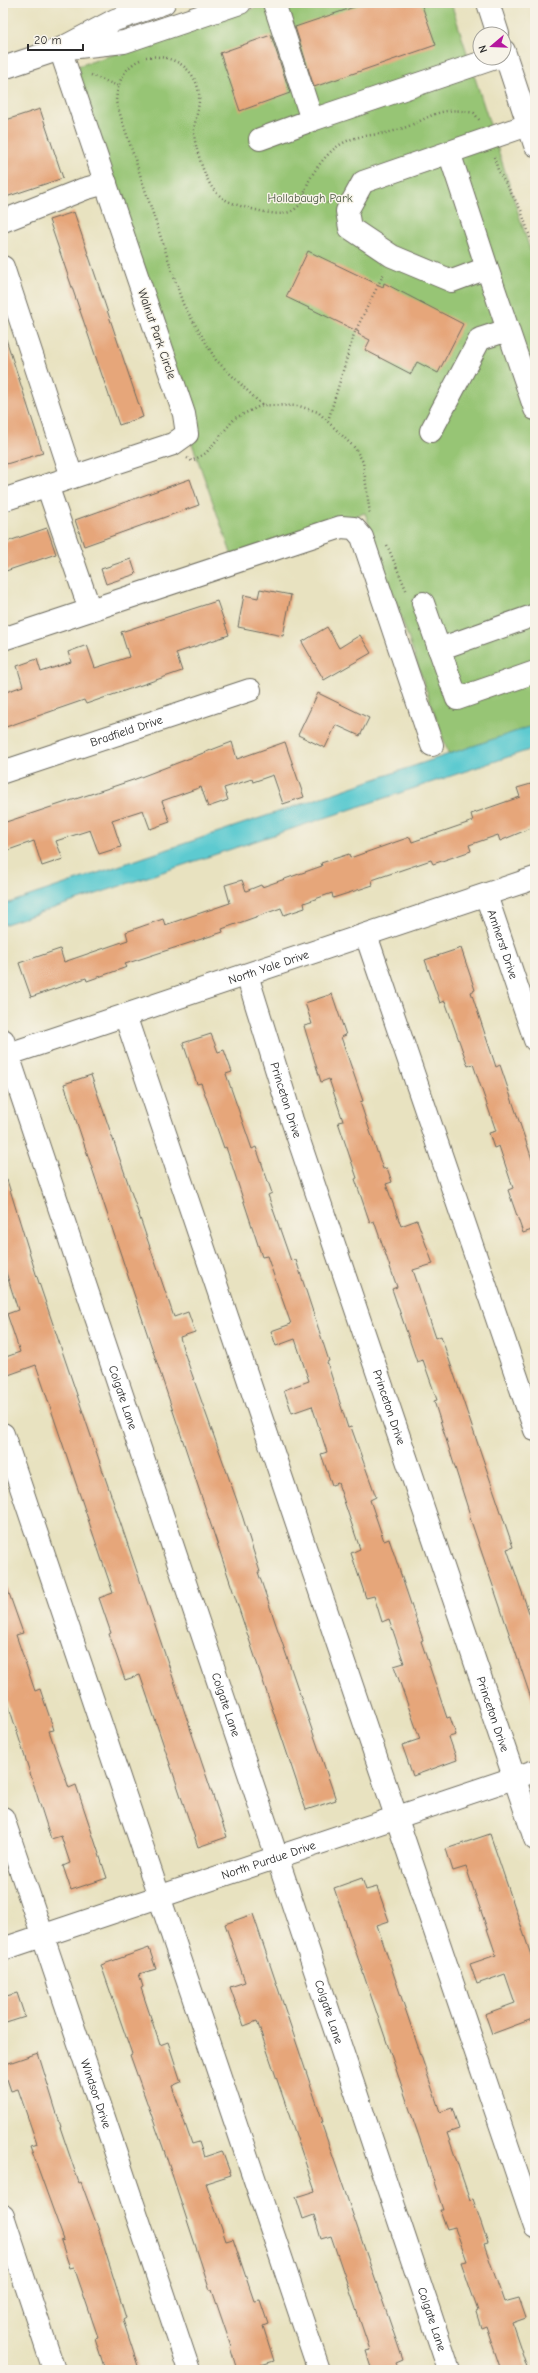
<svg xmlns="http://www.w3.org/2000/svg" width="538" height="2373" viewBox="0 0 538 2373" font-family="'Comic Neue',sans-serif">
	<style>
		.green { fill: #97c574; stroke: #617850 }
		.water { fill: #5dcad0; stroke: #447a7e }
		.building { fill: #e6a67a }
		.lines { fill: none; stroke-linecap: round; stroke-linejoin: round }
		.minor-casing { stroke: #6d6b5f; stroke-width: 24 }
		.major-casing { stroke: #6d6b5f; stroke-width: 24 }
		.path { stroke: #6d6b5f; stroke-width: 2.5; stroke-dasharray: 1 3; stroke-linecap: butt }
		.minor { stroke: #fff; stroke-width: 22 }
		.major { stroke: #fff; stroke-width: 22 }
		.labels { text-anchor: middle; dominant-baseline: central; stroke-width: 3; stroke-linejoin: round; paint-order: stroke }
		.park-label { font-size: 12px; fill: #4b5941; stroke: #f7f3e8 }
		.street-label { font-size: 12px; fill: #2b2b2b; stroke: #f7f3e8 }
	</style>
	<rect width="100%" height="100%" fill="#f7f3e8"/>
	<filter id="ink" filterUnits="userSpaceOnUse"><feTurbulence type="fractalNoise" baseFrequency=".025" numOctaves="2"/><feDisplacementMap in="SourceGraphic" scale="8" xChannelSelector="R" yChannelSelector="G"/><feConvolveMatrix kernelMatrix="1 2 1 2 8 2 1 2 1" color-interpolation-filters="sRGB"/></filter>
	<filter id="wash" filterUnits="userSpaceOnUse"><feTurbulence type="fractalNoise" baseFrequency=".012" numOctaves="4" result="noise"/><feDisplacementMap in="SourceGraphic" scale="16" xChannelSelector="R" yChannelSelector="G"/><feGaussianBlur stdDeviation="0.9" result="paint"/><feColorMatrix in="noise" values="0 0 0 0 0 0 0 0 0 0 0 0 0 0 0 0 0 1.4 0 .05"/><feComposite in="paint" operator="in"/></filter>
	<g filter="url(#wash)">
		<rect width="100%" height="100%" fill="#e8e2c0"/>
		<!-- green -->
		<path class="green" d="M270,3H451L535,265V740L453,767L365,513L232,556L60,72Z"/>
		<!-- water -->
		<path class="water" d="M535,725V748L3,925V905Z"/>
		<g id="blocks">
			<!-- building -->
			<path class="building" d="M366,3H421L436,45L314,87L295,27Z
				M271,35L290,93L240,111L220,53Z
				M40,109L63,178L3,198V121Z
				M74,212L143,417L119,425L49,220Z
				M308,251L383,287L384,283L463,324L438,373L417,362L411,374L365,350L370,340L358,334L359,332L286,297Z
				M3,339H6L43,453L3,465Z
				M190,479L199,505L84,546L75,520Z
				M47,528L56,554L3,572V543Z
				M131,559L136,574L106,584L101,569Z
				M260,589L291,595L283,636L238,627L244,595L258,598Z
				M217,601L229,635L176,653L182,671L86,704L84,700L3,728V693L23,686L17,666L37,659L41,672L71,662L68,652L87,645L95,668L129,657L121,632Z
				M327,627L339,648L360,635L371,653L324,680L302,642Z
				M318,693L369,718L360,736L336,725L325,748L298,735Z
				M232,742L237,759L285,742L304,797L283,804L273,775L253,782L252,779L224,788L228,800L208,807L201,787L162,801L170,822L150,829L143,810L112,820L121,847L99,854L90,830L56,841L63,859L42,866L34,841L3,852V823L133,780Z
				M531,784L535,792V832L532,833L531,828L500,841L498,835L469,845L471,851L433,864L431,860L372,880L373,885L333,898L332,893L304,903L305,908L284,915L281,908L222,929L223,932L125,964L127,967L87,981L86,978L31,997L19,963L60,949L64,962L128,940L126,932L163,919L165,925L230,903L225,885L242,880L246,891L261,885L262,887L322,866L321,863L349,854L350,858L410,837L412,842L473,821L471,814L520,797L517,788Z
				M461,948L475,990L471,992L496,1067L500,1065L535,1168V1229L523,1233L508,1190L513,1188L499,1146L494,1148L489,1133L496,1131L473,1064L468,1066L445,1001L440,1003L425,960Z
				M332,994L346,1035L341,1037L363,1101L360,1102L383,1169L387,1168L392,1182L386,1184L401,1226L417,1220L433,1264L413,1270L436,1338L441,1336L513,1547L507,1549L535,1630V1703L533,1704L469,1515H470L434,1401L437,1400L423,1360L417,1362L392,1289L397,1287L374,1221L370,1223L355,1179L357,1178L338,1122L343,1121L329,1079L321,1082L304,1026L312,1024L305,1003Z
				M211,1034L218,1052L224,1050L232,1072L226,1074L252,1149L256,1147L272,1193L268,1195L291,1261L296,1260L329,1361L327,1362L348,1428L351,1427L376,1497L370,1500L384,1541L389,1539L423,1640L421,1641L447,1718L450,1717L456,1735L449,1737L457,1760L413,1776L402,1745L420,1739L394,1666L404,1663L389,1619L382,1622L374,1596L366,1598L351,1553L360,1549L338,1483L332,1485L321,1454L327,1452L312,1406L292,1413L284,1390L309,1381L295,1339L276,1346L271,1331L291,1324L267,1256L262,1257L226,1147L224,1148L201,1083L197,1084L183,1043Z
				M91,1075L174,1317L188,1312L195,1332L180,1337L183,1349L242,1515L260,1572H258L336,1800L306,1810L64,1084Z
				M3,1180H7L36,1274L227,1837L198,1847L140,1675L125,1680L109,1634L111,1633L99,1598L113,1593L36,1365L3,1377V1358L20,1352L7,1314L18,1310L3,1263Z
				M3,1582H5L23,1633L16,1635L35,1691L40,1689L54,1730L49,1731L69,1788L76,1785L107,1878L71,1890L63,1866L70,1863L61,1836L51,1839L3,1688Z
				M490,1834L535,1967V2018L492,2034L485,2014L515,2003L505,1974L477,1984L470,1964L496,1955L466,1867L453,1871L446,1849Z
				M362,1878L366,1890L377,1887L389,1921L377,1925L440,2112L452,2108L459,2129L447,2133L470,2200L473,2199L488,2243L484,2244L504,2302L519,2298L526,2318L512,2323L528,2370H501L486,2326L481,2328L476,2312L478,2311L461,2262L467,2261L455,2227L447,2229L440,2210H443L425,2154L334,1888Z
				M253,1914L323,2122H321L403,2360L396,2363L399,2370H372L366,2351L370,2350L331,2236L321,2239L314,2215L303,2219L296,2197L315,2191L257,2021L244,2026L230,1987L245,1982L225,1924Z
				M149,1948L156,1969L139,1974L143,1987L141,1988L160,2045L168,2042L181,2082L172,2086L192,2144L199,2142L204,2157L222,2151L231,2175L206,2183L226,2241L233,2239L254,2301L260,2300L268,2324L263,2326L274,2361L261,2365L263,2370H237L230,2347L231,2346L212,2290H210L165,2153L130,2055L132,2054L101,1965Z
				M17,1993L25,2017L3,2024V1997Z
				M38,2053L61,2127H60L79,2183L81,2182L98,2228L126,2318L123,2320L138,2366L128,2370H105L95,2338L98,2337L74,2267L70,2268L61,2241L64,2240L30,2146L37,2144L18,2089L11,2091L3,2067V2065Z"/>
		</g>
	</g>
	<g filter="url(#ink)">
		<use href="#blocks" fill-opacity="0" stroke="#6d6b5f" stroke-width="1"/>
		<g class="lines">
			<!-- minor casing -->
			<g class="minor-casing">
				<g id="minor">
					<path d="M274,3L312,120L495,58"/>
					<path d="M60,49L124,42L240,3"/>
					<path d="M3,68L60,49L115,20L164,3"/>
					<path d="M260,139L312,120"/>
					<path d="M449,152L487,268L452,281L392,256L350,228L347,211L363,182L528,125L535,123"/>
					<path d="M3,221L84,189L106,183"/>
					<path d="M3,267L72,477"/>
					<path d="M487,268L535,409"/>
					<path d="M431,431L480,339L508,330"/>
					<path d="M47,485L90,610"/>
					<path d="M3,500L173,444L187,434L184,414L60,49"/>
					<path d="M423,603L457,699L535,672"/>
					<path d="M3,639L341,527L354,528L362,537L432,745"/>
					<path d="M439,649L535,615"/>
					<path id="s1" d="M3,772L250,690"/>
					<path id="s2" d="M486,895L535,1040"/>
					<path d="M366,935L535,1430"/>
					<path id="s3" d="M247,975L292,1120L535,1839"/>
					<path d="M125,1015L535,2227"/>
					<path id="s4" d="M3,1040L449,2370"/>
					<path id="s5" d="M3,1056L535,878"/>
					<path d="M3,1434L319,2370"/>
					<path id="s6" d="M3,1818L189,2370"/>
					<path id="s7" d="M3,1949L535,1771"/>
					<path d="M3,2216L54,2370"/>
				</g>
			</g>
			<!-- major casing -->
			<g class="major-casing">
				<path id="major" d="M488,3L498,34
					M504,51L535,145"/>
			</g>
			<!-- path -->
			<path class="path" d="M146,57C171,54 196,67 199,94C200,106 195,119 194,130C194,141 197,150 200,160C211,195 221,202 256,210C268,213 284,217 295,209C304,203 304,192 308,183C313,172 324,157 334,149C354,133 372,137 394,131C428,122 435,104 474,113L480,121
				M140,60C123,68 117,84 116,102L183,304L216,360L262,405
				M91,75L118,86
				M494,157L498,170L521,210L535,252
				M304,195L330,204
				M328,421L354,334L384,273
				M187,458L192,461L206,453L235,418L262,405L299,406L318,412L355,448L363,462L370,514
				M387,545L407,592"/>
			<!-- minor -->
			<use href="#minor" class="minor"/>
			<!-- major -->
			<use href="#major" class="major"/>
		</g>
	</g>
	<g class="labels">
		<!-- park labels -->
		<g class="park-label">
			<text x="310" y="198">Hollabaugh Park</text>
		</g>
		<!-- street labels -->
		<g class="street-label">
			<text transform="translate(157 334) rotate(71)">Walnut Park Circle</text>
			<text stroke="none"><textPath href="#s1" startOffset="130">Bradfield Drive</textPath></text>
			<text stroke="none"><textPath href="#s2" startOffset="52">Amherst Drive</textPath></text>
			<text stroke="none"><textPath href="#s5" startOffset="280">North Yale Drive</textPath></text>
			<text stroke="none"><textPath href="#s3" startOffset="131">Princeton Drive</textPath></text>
			<text stroke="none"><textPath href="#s4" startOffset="377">Colgate Lane</textPath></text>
			<text stroke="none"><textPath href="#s3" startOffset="455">Princeton Drive</textPath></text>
			<text stroke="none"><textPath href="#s4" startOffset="701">Colgate Lane</textPath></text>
			<text stroke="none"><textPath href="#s3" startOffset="779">Princeton Drive</textPath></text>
			<text stroke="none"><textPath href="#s7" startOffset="280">North Purdue Drive</textPath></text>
			<text stroke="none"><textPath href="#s4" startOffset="1025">Colgate Lane</textPath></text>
			<text stroke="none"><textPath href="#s6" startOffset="291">Windsor Drive</textPath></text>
			<text stroke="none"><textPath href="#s4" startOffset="1349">Colgate Lane</textPath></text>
		</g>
	</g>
	<!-- margin -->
	<rect width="538" height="2373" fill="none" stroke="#f7f3e8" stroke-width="16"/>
	<!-- north arrow -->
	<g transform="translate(492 46) rotate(251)"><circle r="19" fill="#f7f3e8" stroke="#a5a39c"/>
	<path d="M0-3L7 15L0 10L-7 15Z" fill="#b5179e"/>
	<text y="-6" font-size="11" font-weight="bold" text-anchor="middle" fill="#2b2b2b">N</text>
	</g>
	<!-- scale -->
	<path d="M28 44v6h55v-6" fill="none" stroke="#2b2b2b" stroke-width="2"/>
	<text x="34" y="44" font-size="12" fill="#2b2b2b" stroke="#f7f3e8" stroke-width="3" paint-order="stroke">20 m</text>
</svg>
